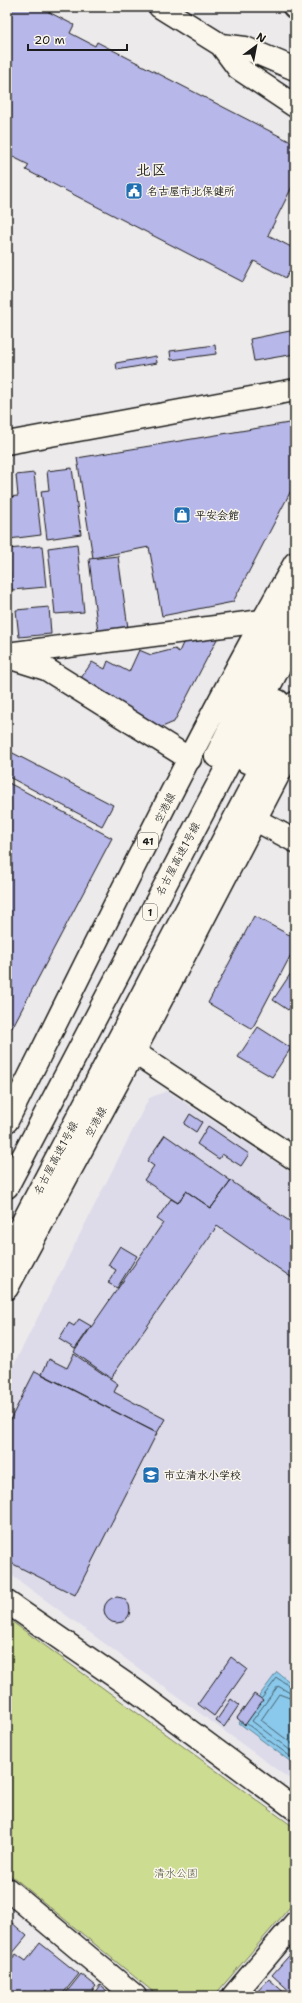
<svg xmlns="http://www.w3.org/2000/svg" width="302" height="2003" viewBox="0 0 302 2003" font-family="'Shantell Sans','Klee One',sans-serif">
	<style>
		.built { fill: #dddbea }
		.green { fill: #ccdc90; stroke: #747c56 }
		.water { fill: #8ac9eb; stroke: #5e8498 }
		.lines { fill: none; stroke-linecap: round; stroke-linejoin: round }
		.shore { stroke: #48616f; stroke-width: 1 }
		.building { fill: #b7b7e9; stroke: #1c1c1c }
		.minor-casing { stroke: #1c1c1c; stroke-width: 25 }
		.highway-casing { stroke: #1c1c1c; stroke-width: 25 }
		.minor { stroke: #fbf7ec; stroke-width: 22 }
		.highway { stroke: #fbf7ec; stroke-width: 22 }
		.labels { text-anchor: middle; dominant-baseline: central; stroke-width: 3; stroke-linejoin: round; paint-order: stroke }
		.shield { fill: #fbf7ec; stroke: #5f5e5a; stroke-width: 1 }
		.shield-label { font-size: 10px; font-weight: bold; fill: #1c1c1c }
		.poi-label { font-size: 11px; font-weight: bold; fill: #1c1c1c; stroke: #fbf7ec; text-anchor: start }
		.street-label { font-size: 11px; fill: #1c1c1c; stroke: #fbf7ec }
		.park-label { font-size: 11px; fill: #51563f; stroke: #fbf7ec }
		.district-label { font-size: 15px; font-weight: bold; fill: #1c1c1c; stroke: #fbf7ec }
	</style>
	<rect width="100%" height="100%" fill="#edeaeb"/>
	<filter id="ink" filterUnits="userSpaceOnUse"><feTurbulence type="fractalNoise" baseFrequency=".025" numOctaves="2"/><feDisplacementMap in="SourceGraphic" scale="8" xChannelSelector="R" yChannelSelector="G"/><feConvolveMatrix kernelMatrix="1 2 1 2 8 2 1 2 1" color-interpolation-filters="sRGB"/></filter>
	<g filter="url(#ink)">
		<!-- built -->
		<path class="built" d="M167,1091L295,1175V1783L7,1572V1378L149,1098Z"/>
		<!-- green -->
		<path class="green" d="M7,1618L295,1828V1901L214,1996H158L7,1872Z"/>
		<!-- water -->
		<path class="water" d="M277,1672L295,1686V1765L239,1723Z"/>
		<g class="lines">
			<!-- shore -->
			<path class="shore" d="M295,1694L290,1693L278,1686L252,1721L295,1754
				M262,1698L277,1678L295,1689
				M295,1700L279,1694L261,1720L295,1746
				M247,1724L295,1760"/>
		</g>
		<!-- building -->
		<path class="building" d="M7,7H39L74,25L70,33L95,46L97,42L295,144V181L268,235L295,249V259L286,278L254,261L243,282L26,170L29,165L7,154Z
			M295,330V354L254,361L250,339Z
			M215,345L216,354L171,360L170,351Z
			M156,356L157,363L117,370L116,363Z
			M295,422V483L233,602L162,616L149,547L93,558L77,458Z
			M72,468L81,534L47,539L41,491L49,490L47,471Z
			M34,473L41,535L9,539L7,497L18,496L16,475Z
			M77,544L84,612L55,614L48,548Z
			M42,546L46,587L12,590L7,549Z
			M118,556L128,628L98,632L89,559Z
			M49,607L51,634L19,637L16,610Z
			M214,637L217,639L174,722L160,728L79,681L92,662L105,669L108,661L129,672L139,650L151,655L175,649L179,652L183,643Z
			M7,750L113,805L102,826L7,776Z
			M7,782L112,838L12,1028L7,1025Z
			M254,916L295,938V947L252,1029L208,1003Z
			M295,967V1010L291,1007L288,1010L273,1000Z
			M258,1027L291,1048L272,1077L238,1057Z
			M190,1114L202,1122L196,1132L184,1124Z
			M208,1126L249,1154L241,1166L222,1154L219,1159L197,1144Z
			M165,1135L231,1181L211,1208L186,1191L178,1203L144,1180L154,1166L147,1161Z
			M231,1181L295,1225V1280L217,1226L111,1378L74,1352L163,1223L157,1219L171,1199L178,1203L186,1191L211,1208Z
			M120,1246L137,1256L117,1288L108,1283L116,1270L108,1265Z
			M79,1319L91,1326L75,1349L59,1339L69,1323L74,1326Z
			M74,1354L118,1384L114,1392L165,1419L157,1433L42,1374L49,1359L67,1368Z
			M35,1371L157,1433L75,1595L7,1561V1426Z
			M104 1610a13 13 0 1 1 26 0a13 13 0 1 1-26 0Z
			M231,1657L247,1669L214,1716L198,1704Z
			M254,1694L263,1700L245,1725L237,1718Z
			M231,1699L239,1705L224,1727L216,1721Z
			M10,1921L27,1936L7,1960V1924Z
			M40,1943L79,1974L61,1996H53L46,1990L42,1996H7V1965L16,1954L26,1961Z
			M295,1949V1996L272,1975Z
			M81,1974L96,1986L88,1996H68L65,1994Z
			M269,1979L288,1996H253Z
			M100,1985L113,1996H92Z"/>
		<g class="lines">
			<!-- minor casing -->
			<g class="minor-casing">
				<path id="minor" d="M7,443L295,390
					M7,654L262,621
					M8,657L46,669L190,759
					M256,820L295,841
					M134,1052L295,1159
					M7,1602L136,1691L295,1809
					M7,1889L135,1996
					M233,1996L295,1923"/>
			</g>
			<!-- highway casing -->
			<g class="highway-casing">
				<path id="highway" d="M160,7L221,45L238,68L295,106
					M294,7L295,8
					M221,45L245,48L295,69
					M216,756L295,596
					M247,762L278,701
					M7,1121C101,934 191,745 295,563
					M7,1187L295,637
					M7,1252L295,703
					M7,1288L134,1052L295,743"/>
			</g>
			<!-- minor -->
			<use href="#minor" class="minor"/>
			<!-- highway -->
			<use href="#highway" class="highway"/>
		</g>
	</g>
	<!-- icons -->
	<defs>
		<g id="civic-square" transform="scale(0.9)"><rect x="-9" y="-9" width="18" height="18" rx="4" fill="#1f6fb2" stroke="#fbf7ec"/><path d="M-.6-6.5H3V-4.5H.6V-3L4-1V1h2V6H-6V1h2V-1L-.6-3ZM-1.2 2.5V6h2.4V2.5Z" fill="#fff"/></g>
		<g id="shop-square" transform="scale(0.9)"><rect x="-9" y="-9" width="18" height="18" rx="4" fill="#1f6fb2" stroke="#fbf7ec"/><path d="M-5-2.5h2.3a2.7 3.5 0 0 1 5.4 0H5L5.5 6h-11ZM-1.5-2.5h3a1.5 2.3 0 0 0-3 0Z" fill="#fff"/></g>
		<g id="school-square" transform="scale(0.9)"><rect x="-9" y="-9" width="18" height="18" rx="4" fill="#1f6fb2" stroke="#fbf7ec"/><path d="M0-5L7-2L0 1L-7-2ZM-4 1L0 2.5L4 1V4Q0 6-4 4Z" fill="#fff"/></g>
	</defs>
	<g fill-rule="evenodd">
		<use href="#civic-square" x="134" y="191"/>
		<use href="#shop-square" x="182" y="515"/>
		<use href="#school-square" x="151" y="1475"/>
	</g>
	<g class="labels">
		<!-- shield labels -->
		<g class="shield">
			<rect x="138" y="833" width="20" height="16" rx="3"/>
			<rect x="143" y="904" width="14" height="16" rx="3"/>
		</g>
		<g class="shield-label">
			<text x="148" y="841">41</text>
			<text x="150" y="912">1</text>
		</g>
		<!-- poi labels -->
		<g class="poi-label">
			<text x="147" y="191">名古屋市北保健所</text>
			<text x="195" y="515">平安会館</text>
			<text x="164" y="1475">市立清水小学校</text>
		</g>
		<!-- street labels -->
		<g class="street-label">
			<text transform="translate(165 808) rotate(-63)">空港線</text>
			<text transform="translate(178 859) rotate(-62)">名古屋高速1号線</text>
			<text transform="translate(96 1122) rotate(-62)">空港線</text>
			<text transform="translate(56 1158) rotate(-62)">名古屋高速1号線</text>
		</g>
		<!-- park labels -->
		<g class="park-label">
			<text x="176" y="1873">清水公園</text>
		</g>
		<!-- district labels -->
		<g class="district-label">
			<text x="151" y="170">北区</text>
		</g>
	</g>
	<!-- margin -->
	<rect width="302" height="2003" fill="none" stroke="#fbf7ec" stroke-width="24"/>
	<rect x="12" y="12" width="278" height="1979" fill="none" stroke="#1c1c1c" stroke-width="1.5" filter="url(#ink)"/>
	<!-- north arrow -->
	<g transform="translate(256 46) rotate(32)" stroke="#fbf7ec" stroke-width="3" paint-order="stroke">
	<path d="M0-3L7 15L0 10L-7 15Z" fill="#1c1c1c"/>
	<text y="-6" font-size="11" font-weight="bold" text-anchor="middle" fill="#1c1c1c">N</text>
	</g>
	<!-- scale -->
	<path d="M28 44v6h99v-6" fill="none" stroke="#1c1c1c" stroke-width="2"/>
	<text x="34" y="44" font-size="12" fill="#1c1c1c" stroke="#fbf7ec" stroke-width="3" paint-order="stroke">20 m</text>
</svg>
